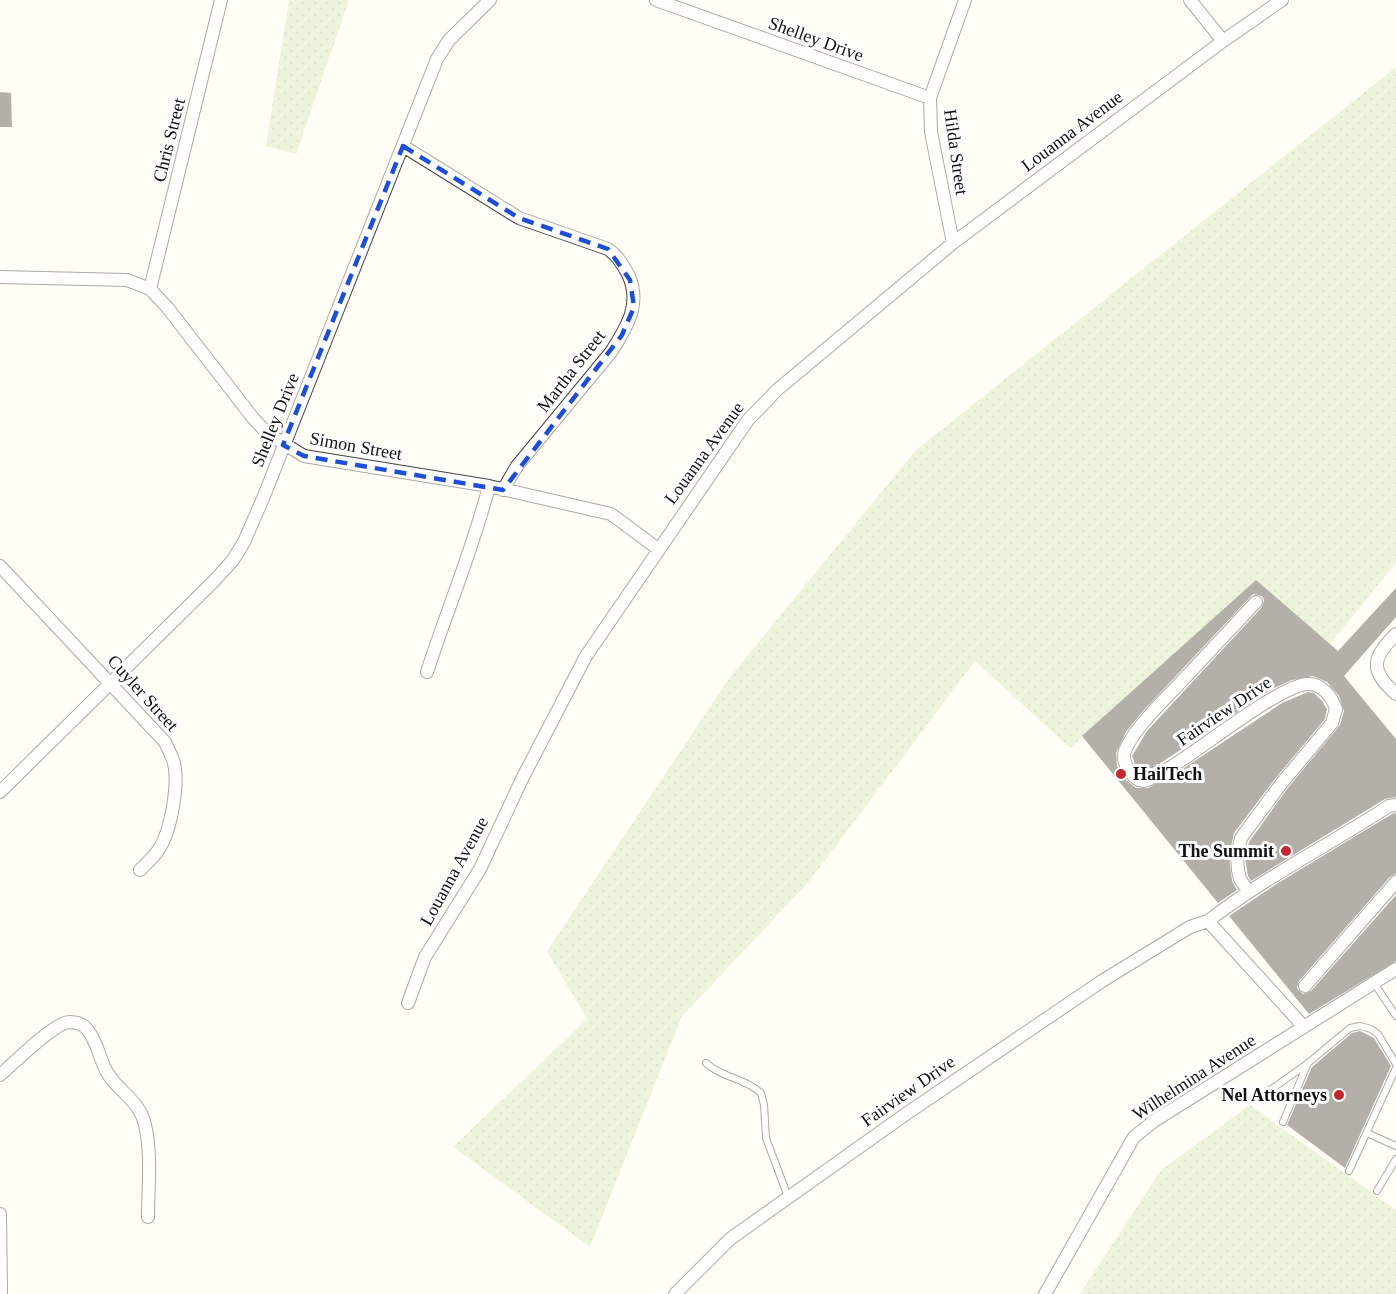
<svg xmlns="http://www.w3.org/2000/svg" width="1396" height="1294" viewBox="0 0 1396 1294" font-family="Georgia,serif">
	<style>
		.grass { fill: url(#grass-dots) }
		.building { fill: #5a524d }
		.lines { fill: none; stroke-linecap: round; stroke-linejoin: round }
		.service-casing { stroke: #444; stroke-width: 8 }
		.minor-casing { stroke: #444; stroke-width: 14 }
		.service { stroke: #fff; stroke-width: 6 }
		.minor { stroke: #fff; stroke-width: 12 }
		.marked { fill: none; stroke: #1d4ed8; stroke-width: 4.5; stroke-dasharray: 12 8; stroke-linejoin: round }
		.poi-dot { fill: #c4262e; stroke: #fff; stroke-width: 2 }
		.labels { text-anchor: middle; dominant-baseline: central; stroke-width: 6; stroke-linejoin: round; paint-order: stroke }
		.street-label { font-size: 18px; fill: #111; stroke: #fff }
		.poi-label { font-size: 18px; font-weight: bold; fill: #111; stroke: #fff; text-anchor: end }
	</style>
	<defs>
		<pattern id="grass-dots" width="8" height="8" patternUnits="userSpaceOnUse" patternTransform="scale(1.5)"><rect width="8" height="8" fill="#d5ebbd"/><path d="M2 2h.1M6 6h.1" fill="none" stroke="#b6c8a1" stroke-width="1.8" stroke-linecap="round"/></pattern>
	</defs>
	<rect width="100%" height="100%" fill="#fffdf5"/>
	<!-- grass -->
	<path class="grass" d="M289,0H349L296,154L266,146Z
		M1396,67V563L1330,644L1256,580L1070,748L975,661L808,883L682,1016L590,1247L453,1147L587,1019L547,951L730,677L915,451Z
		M1250,1105L1396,1210V1294H1080L1161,1170Z"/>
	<!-- building -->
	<path class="building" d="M0,92L11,93L12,127H0Z
		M1256,580L1338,651L1396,588V617L1344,676L1396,739V797L1385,799L1251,881L1248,876L1245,857L1249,842L1287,789L1340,725L1344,711L1339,696L1327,682L1313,676L1292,680L1274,688L1150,770L1143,773L1136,767L1132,756L1147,731L1262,607L1264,600L1262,596L1253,594L1143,711L1126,732L1116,753L1117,766L1126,780L1136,788H1148L1175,774L1282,703L1308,692L1314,693L1322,701L1327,709L1325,719L1275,779L1234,833L1229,857L1232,881L1237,890L1218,903L1082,736Z
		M1396,813V874L1390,877L1299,981L1297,988L1303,994L1311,991L1396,895V961L1309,1014L1229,916L1278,883L1392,814Z
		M1360,1031L1374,1038L1391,1066L1345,1168L1287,1125L1312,1067L1352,1033Z"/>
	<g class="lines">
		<!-- service casing -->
		<g class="service-casing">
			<path id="service" d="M1374,983L1396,1016
				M706,1063C722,1078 745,1078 761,1093L764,1105L766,1138L788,1197
				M1259,1098L1307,1064L1350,1028L1360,1026L1371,1029L1378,1034L1396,1064
				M1283,1122L1307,1065
				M1367,1133L1396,1146
				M1349,1171L1396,1068
				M1377,1191L1396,1159"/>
		</g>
		<!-- minor casing -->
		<g class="minor-casing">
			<path id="minor" d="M656,0L930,98
				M1190,0L1223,41
				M403,146L519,218L608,249C618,256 622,264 628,274C642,304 627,327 611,352L517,466L503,490
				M953,243L931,132L930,98L965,0
				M0,277L127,280L150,289L167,307L253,418L267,433L304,456L489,486L611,514L658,549
				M150,289L221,0
				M0,566L165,742C168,749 172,756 174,763C179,784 171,831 159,849C154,857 147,863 140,870
				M1396,634C1372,658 1369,670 1396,694
				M427,672C447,610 473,549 489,486
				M0,792L214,581L233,560L244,542L264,496L437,59L449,40L490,0
				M1248,891L1240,879L1238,870L1237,856L1241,838L1281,784L1332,723L1336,709C1332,697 1322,683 1307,684C1279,686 1201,749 1171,767C1163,771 1152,780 1143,781C1137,781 1132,775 1129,771C1126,765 1123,760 1124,754C1130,732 1165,699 1181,682C1206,655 1231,629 1256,602
				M1208,921C1264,878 1329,845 1389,806L1396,805
				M1305,986L1396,882
				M408,1003L425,957L480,869L522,779L586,656L748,420L777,390L953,243L1223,41L1282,0
				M0,1075C14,1063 54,1023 69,1022C77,1022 85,1025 89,1032C98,1044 100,1061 108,1074C120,1093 140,1101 145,1125C152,1154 148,1188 148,1217
				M0,1214L1,1294
				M675,1294L730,1239L903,1116L1102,981L1190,927L1208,921L1304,1027
				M1045,1294L1134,1137L1154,1121L1396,969"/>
		</g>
		<!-- service -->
		<use href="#service" class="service"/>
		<!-- minor -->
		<use href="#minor" class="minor"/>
	</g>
	<!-- marked area -->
	<path d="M0 0H1396V1294H0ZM403,146L519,218L608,249L630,280L634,307L622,335L503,490L304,456L283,445Z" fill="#fffdf5" fill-opacity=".55" fill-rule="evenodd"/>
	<path class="marked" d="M403,146L519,218L608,249L630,280L634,307L622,335L503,490L304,456L283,445Z"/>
	<!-- markers -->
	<g class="poi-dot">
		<circle cx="1121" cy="774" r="6"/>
		<circle cx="1286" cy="851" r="6"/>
		<circle cx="1339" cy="1095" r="6"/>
	</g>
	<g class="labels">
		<!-- street labels -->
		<g class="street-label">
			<text transform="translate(816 39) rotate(20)">Shelley Drive</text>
			<text transform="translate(1072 131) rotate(-37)">Louanna Avenue</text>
			<text transform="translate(169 140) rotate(-76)">Chris Street</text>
			<text transform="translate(956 152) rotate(82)">Hilda Street</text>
			<text transform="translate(571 371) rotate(-52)">Martha Street</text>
			<text transform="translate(275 420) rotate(-68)">Shelley Drive</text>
			<text transform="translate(356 446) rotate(10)">Simon Street</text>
			<text transform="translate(704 453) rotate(-54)">Louanna Avenue</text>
			<text transform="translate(143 693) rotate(48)">Cuyler Street</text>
			<text transform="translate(1224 711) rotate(-34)">Fairview Drive</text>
			<text transform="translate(454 871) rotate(-61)">Louanna Avenue</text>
			<text transform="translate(1194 1077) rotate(-33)">Wilhelmina Avenue</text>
			<text transform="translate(908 1091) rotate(-35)">Fairview Drive</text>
		</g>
		<!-- poi labels -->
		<g class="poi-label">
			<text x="1133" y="774" text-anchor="start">HailTech</text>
			<text x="1274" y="851">The Summit</text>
			<text x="1327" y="1095">Nel Attorneys</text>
		</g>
	</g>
</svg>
